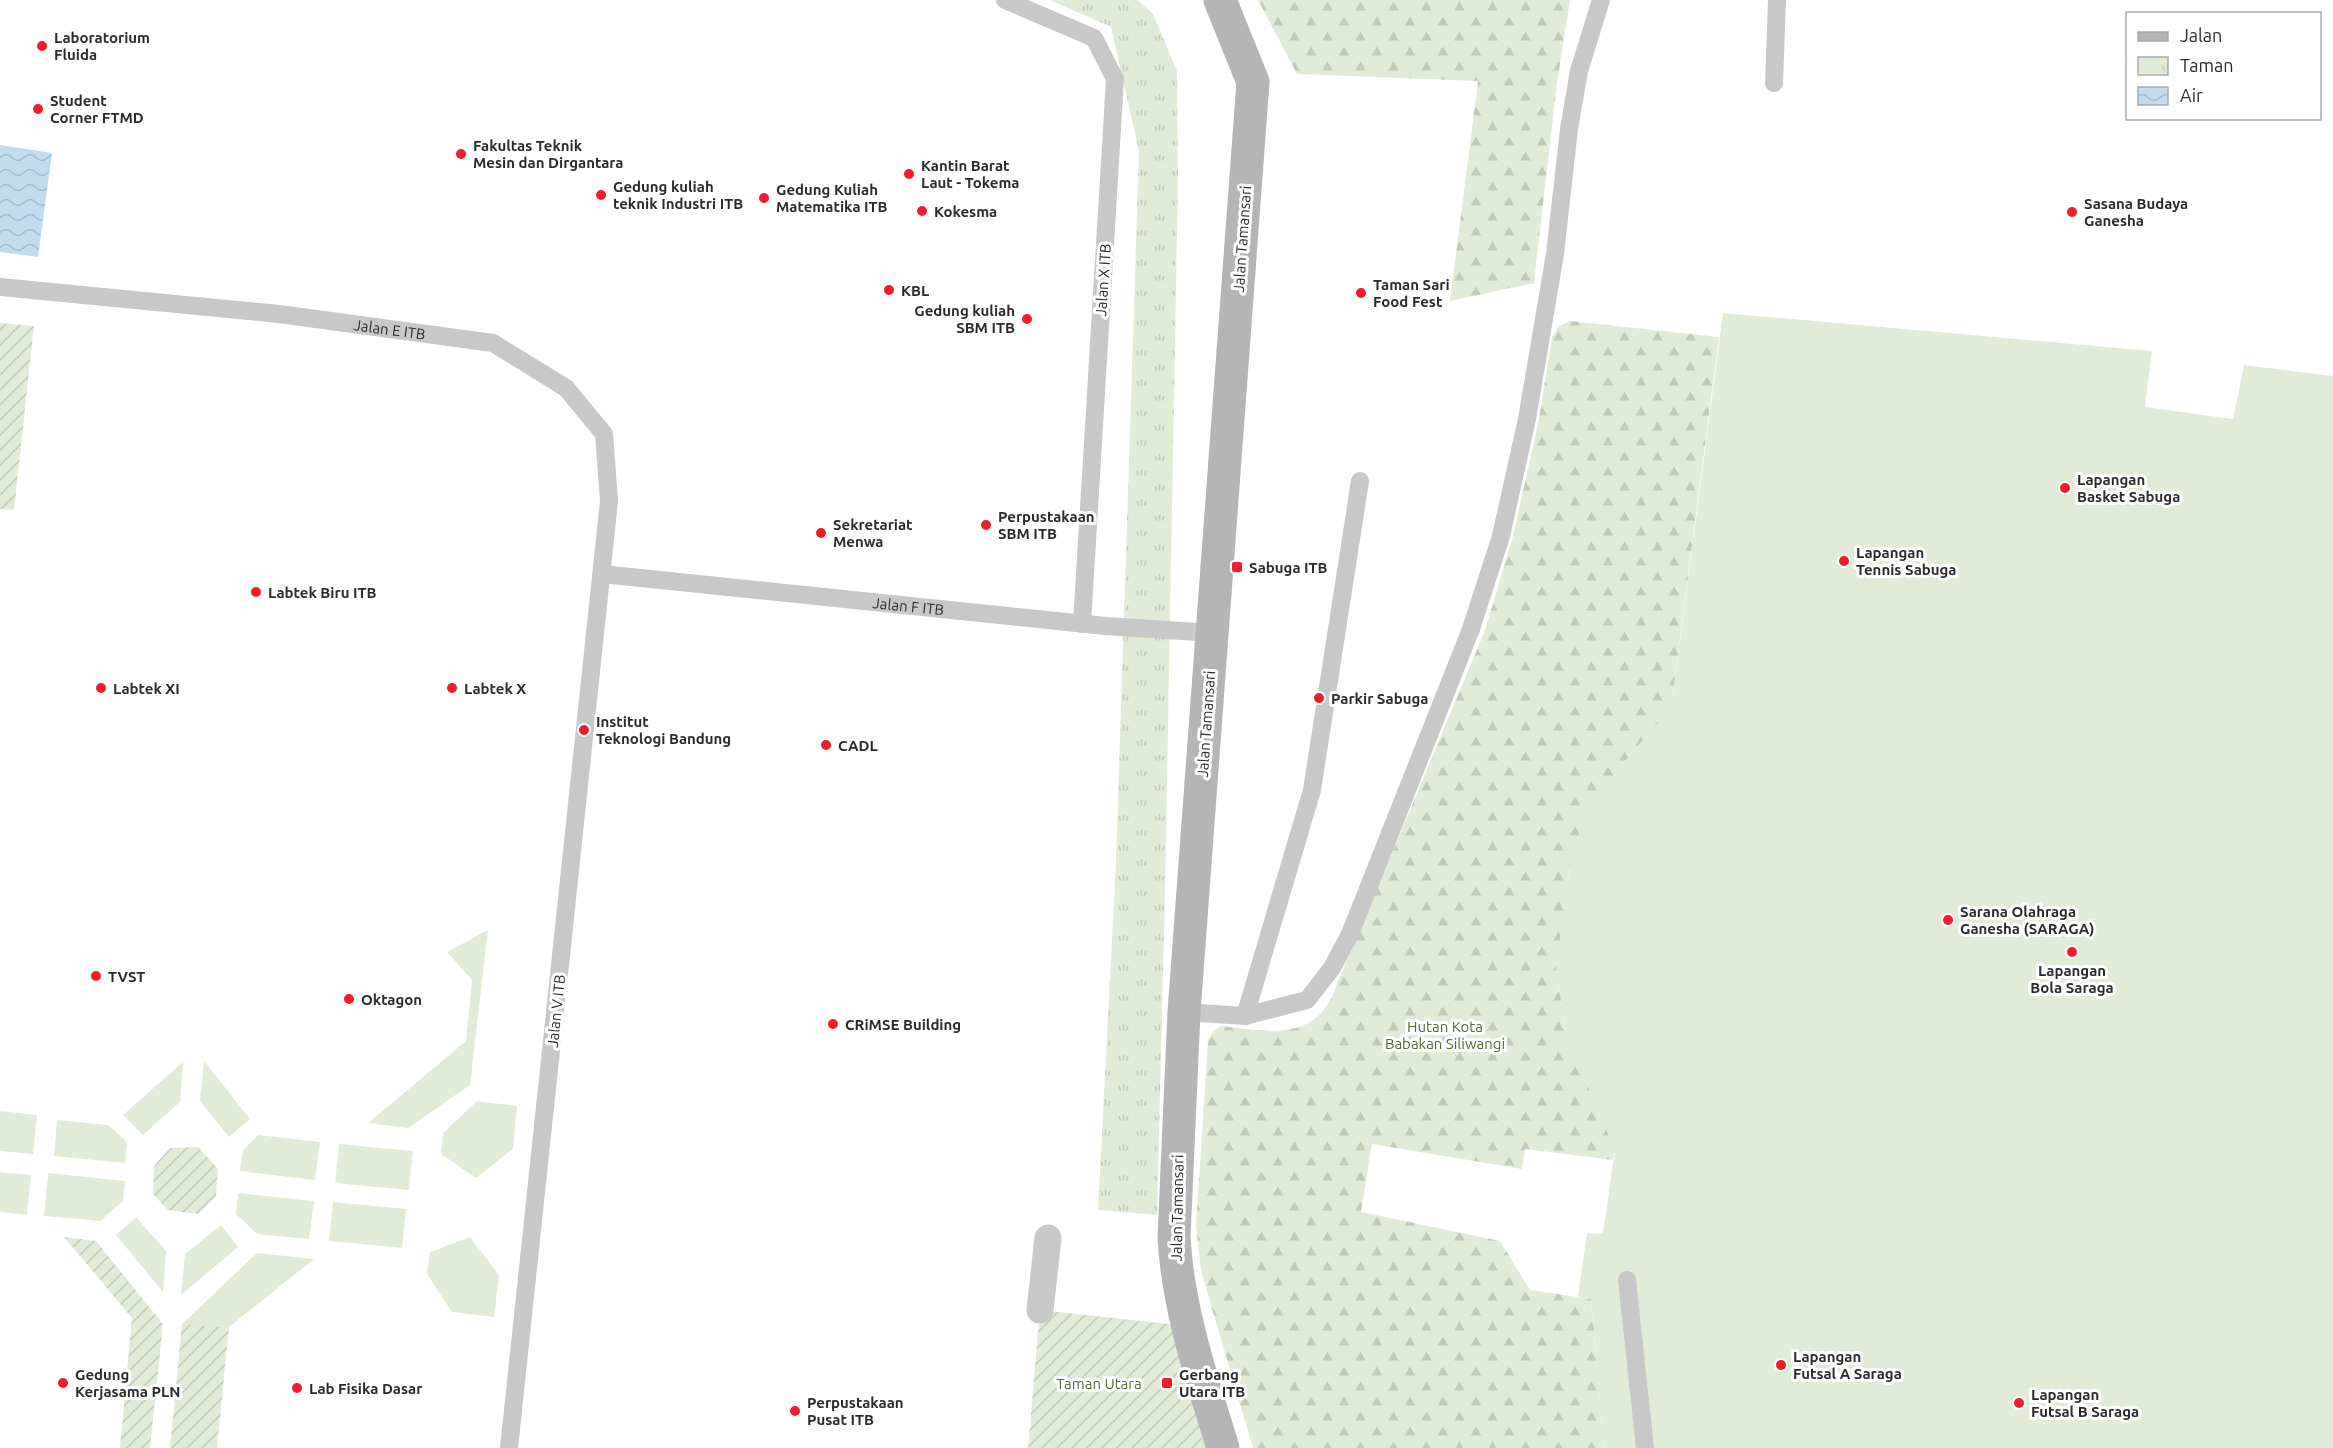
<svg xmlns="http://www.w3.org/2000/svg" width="2333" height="1448" viewBox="0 0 2333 1448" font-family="Ubuntu,sans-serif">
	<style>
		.grass { fill: #e2ebd7 }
		.forest { fill: url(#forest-firs) }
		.park { fill: url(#park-tufts) }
		.garden { fill: url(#garden-furrows) }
		.water { fill: url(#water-waves) }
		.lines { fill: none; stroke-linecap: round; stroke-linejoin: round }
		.service { stroke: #c8c8c8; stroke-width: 18 }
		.pedestrian { stroke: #c8c8c8; stroke-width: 27 }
		.secondary { stroke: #b5b5b5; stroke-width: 33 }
		.poi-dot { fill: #f51a2c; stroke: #fff; stroke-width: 2 }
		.labels { text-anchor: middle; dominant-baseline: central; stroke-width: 6; stroke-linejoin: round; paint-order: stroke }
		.poi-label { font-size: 15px; font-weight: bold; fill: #2b2b2b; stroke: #fff; text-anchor: start }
		.street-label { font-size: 15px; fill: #2b2b2b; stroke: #fff }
		.park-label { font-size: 15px; fill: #4f6a35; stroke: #fff }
	</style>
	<defs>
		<pattern id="forest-firs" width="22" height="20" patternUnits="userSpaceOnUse" patternTransform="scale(1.5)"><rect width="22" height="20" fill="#e2ebd7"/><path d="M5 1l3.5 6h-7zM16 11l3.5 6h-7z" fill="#c2cab9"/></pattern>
		<pattern id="park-tufts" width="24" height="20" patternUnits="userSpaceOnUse" patternTransform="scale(1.5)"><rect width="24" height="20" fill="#e2ebd7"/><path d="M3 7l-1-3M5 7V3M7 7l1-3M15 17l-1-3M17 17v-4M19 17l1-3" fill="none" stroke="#c2cab9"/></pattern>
		<pattern id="garden-furrows" width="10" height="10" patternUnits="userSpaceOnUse" patternTransform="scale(1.5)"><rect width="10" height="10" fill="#e2ebd7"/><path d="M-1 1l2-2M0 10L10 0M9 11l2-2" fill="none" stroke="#c2cab9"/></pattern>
		<pattern id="water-waves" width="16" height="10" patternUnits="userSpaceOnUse" patternTransform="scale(1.5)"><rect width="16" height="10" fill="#c0dcee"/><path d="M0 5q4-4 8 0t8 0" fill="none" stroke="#a5bdcc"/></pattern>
	</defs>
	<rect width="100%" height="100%" fill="#fff"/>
	<!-- grass -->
	<path class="grass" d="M1723,313L2152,351L2145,407L2233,419L2244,365L2333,376V1448H1604L1591,1299L1578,1297L1587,1233L1603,1234L1615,1150L1566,1033L1556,968L1569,872L1585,815L1624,762L1671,708Z
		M488,930L470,1085L408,1128L368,1123L466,1041L472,980L447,952Z
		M204,1061L250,1119L229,1137L200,1101Z
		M183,1062L180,1102L143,1135L123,1115Z
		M477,1101L517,1106L513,1149L476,1178L441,1154L443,1133Z
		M0,1111L37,1115L33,1154L0,1151Z
		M57,1120L108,1125L127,1142L125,1163L54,1156Z
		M258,1135L320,1142L315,1180L240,1171L243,1150Z
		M339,1144L413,1151L409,1190L335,1183Z
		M0,1172L31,1175L27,1215L0,1212Z
		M48,1173L125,1181L123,1201L100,1221L44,1216Z
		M238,1193L314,1201L309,1239L257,1234L236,1214Z
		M333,1202L406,1209L402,1248L329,1241Z
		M136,1217L166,1251L163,1292L116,1235Z
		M221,1225L238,1247L181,1295L185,1254Z
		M470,1237L499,1275L494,1317L452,1312L427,1274L430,1252Z
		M257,1253L314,1259L229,1327L182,1324Z"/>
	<!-- forest -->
	<path class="forest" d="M1258,0H1570L1557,83L1534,283L1450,301L1478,81L1297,74Z
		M1570,321L1719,337L1671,708L1624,762L1585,815L1569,872L1556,968L1566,1033L1615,1150L1613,1160L1525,1149L1522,1169L1372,1144L1361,1212L1500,1241L1530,1290L1591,1299L1604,1448H1253L1201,1271L1196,1226L1208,1040L1213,1031L1221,1026C1252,1029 1293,1039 1318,1016C1323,1012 1326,1006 1330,1001L1484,633L1512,540L1539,419L1552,337L1559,326Z"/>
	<!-- park -->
	<path class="park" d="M1050,0H1138L1153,14L1177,71L1178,180L1165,893L1157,1215L1098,1210L1116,862L1139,151L1111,27Z"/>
	<!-- garden -->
	<path class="garden" d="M0,323L34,326L14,510L0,509Z
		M198,1147L218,1169L216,1196L198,1214L168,1210L153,1194L154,1166L170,1148Z
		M64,1237L96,1241L163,1324L150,1448H120L132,1318Z
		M1040,1310L1187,1326L1225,1448H1028Z
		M182,1324L229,1327L217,1448H170Z"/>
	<!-- water -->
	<path class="water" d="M0,145L52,153L38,257L0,252Z"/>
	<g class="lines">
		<!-- service -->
		<g class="service">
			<path d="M1005,0L1094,38L1115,79L1082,624"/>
			<path d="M1774,83L1777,0"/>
			<path id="s1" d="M0,287L279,314L493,343L566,388L604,434L609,501L509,1448"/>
			<path id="s2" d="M602,574L1105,626L1213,633"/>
			<path d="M1184,1012L1245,1016L1307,1000L1332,968L1350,934L1471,629L1501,536L1527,419L1555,254L1569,129L1579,71L1601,0"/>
			<path d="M1245,1016L1312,790L1360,481"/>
			<path d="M1627,1280L1645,1448"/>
		</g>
		<!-- pedestrian -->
		<path class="pedestrian" d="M1040,1310L1048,1238"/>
		<!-- secondary -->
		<path class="secondary" d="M1220,0L1253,82L1184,1012L1174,1237C1178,1310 1202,1379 1223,1448"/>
	</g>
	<!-- markers -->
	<g class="poi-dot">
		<circle cx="42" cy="46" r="6"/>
		<circle cx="38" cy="109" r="6"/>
		<circle cx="461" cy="154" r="6"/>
		<circle cx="909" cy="174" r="6"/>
		<circle cx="601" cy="195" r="6"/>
		<circle cx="764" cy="198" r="6"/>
		<circle cx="922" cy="211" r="6"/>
		<circle cx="2072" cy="212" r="6"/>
		<circle cx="889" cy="290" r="6"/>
		<circle cx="1361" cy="293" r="6"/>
		<circle cx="1027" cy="319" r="6"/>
		<circle cx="2065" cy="488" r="6"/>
		<circle cx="986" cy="525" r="6"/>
		<circle cx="821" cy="533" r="6"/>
		<circle cx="1844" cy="561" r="6"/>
		<rect x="1231" y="561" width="12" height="12" rx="3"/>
		<circle cx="256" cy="592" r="6"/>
		<circle cx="101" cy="688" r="6"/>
		<circle cx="452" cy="688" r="6"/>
		<circle cx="1319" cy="698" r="6"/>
		<circle cx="584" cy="730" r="6"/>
		<circle cx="826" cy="745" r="6"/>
		<circle cx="1948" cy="920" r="6"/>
		<circle cx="2072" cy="952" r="6"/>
		<circle cx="96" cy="976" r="6"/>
		<circle cx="349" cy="999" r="6"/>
		<circle cx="833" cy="1024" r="6"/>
		<circle cx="1781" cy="1365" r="6"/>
		<circle cx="63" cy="1383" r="6"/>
		<rect x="1161" y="1377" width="12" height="12" rx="3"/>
		<circle cx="297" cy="1388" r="6"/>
		<circle cx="2019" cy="1403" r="6"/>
		<circle cx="795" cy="1411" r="6"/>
	</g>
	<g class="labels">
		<!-- poi labels -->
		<g class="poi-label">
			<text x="54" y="37">Laboratorium<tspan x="54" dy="17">Fluida</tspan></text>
			<text x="50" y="100">Student<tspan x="50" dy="17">Corner FTMD</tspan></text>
			<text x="473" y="145">Fakultas Teknik<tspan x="473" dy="17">Mesin dan Dirgantara</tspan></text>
			<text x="921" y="165">Kantin Barat<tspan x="921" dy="17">Laut - Tokema</tspan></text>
			<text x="613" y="186">Gedung kuliah<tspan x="613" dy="17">teknik Industri ITB</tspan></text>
			<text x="776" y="189">Gedung Kuliah<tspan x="776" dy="17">Matematika ITB</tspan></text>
			<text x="2084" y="203">Sasana Budaya<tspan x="2084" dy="17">Ganesha</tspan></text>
			<text x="934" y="211">Kokesma</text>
			<text x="1373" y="284">Taman Sari<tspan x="1373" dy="17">Food Fest</tspan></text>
			<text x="901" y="290">KBL</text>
			<text x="1015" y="310" text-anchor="end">Gedung kuliah<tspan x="1015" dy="17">SBM ITB</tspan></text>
			<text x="2077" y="479">Lapangan<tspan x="2077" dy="17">Basket Sabuga</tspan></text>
			<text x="998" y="516">Perpustakaan<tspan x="998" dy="17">SBM ITB</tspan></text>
			<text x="833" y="524">Sekretariat<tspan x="833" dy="17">Menwa</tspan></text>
			<text x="1856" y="552">Lapangan<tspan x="1856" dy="17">Tennis Sabuga</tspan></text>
			<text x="1249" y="567">Sabuga ITB</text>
			<text x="268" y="592">Labtek Biru ITB</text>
			<text x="113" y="688">Labtek XI</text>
			<text x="464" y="688">Labtek X</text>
			<text x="1331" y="698">Parkir Sabuga</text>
			<text x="596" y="721">Institut<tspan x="596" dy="17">Teknologi Bandung</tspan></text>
			<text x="838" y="745">CADL</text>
			<text x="1960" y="911">Sarana Olahraga<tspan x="1960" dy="17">Ganesha (SARAGA)</tspan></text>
			<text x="2072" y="970" text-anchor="middle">Lapangan<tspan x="2072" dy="17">Bola Saraga</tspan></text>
			<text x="108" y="976">TVST</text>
			<text x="361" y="999">Oktagon</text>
			<text x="845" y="1024">CRiMSE Building</text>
			<text x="1793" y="1356">Lapangan<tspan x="1793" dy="17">Futsal A Saraga</tspan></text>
			<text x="75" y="1374">Gedung<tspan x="75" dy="17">Kerjasama PLN</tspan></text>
			<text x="1179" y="1374">Gerbang<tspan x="1179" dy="17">Utara ITB</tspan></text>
			<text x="309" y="1388">Lab Fisika Dasar</text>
			<text x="2031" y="1394">Lapangan<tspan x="2031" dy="17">Futsal B Saraga</tspan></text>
			<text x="807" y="1402">Perpustakaan<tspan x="807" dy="17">Pusat ITB</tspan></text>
		</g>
		<!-- street labels -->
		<g class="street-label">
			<text transform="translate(1242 239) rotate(-86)">Jalan Tamansari</text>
			<text transform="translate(1103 280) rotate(-86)">Jalan X ITB</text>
			<text stroke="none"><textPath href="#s1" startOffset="392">Jalan E ITB</textPath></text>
			<text stroke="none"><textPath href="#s2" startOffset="308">Jalan F ITB</textPath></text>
			<text transform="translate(1206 724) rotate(-86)">Jalan Tamansari</text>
			<text transform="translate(556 1011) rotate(-84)">Jalan V ITB</text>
			<text transform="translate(1177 1208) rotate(-89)">Jalan Tamansari</text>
		</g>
		<!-- park labels -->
		<g class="park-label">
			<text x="1445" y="1026">Hutan Kota<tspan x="1445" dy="17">Babakan Siliwangi</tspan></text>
			<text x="1099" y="1383">Taman Utara</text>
		</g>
	</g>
	<!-- legend -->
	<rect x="2126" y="12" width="195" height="108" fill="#ffffff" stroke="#aaaaaa" stroke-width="1.5"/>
	<rect x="2138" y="32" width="30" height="9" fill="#b5b5b5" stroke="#aaaaaa" stroke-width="1.5"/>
	<text x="2180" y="42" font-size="18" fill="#2b2b2b">Jalan</text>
	<rect x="2138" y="57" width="30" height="18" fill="url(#park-tufts)" stroke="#aaaaaa" stroke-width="1.5"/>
	<text x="2180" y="72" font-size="18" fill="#2b2b2b">Taman</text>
	<rect x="2138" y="87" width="30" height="18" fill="url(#water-waves)" stroke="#aaaaaa" stroke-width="1.5"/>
	<text x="2180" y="102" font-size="18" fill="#2b2b2b">Air</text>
</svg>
